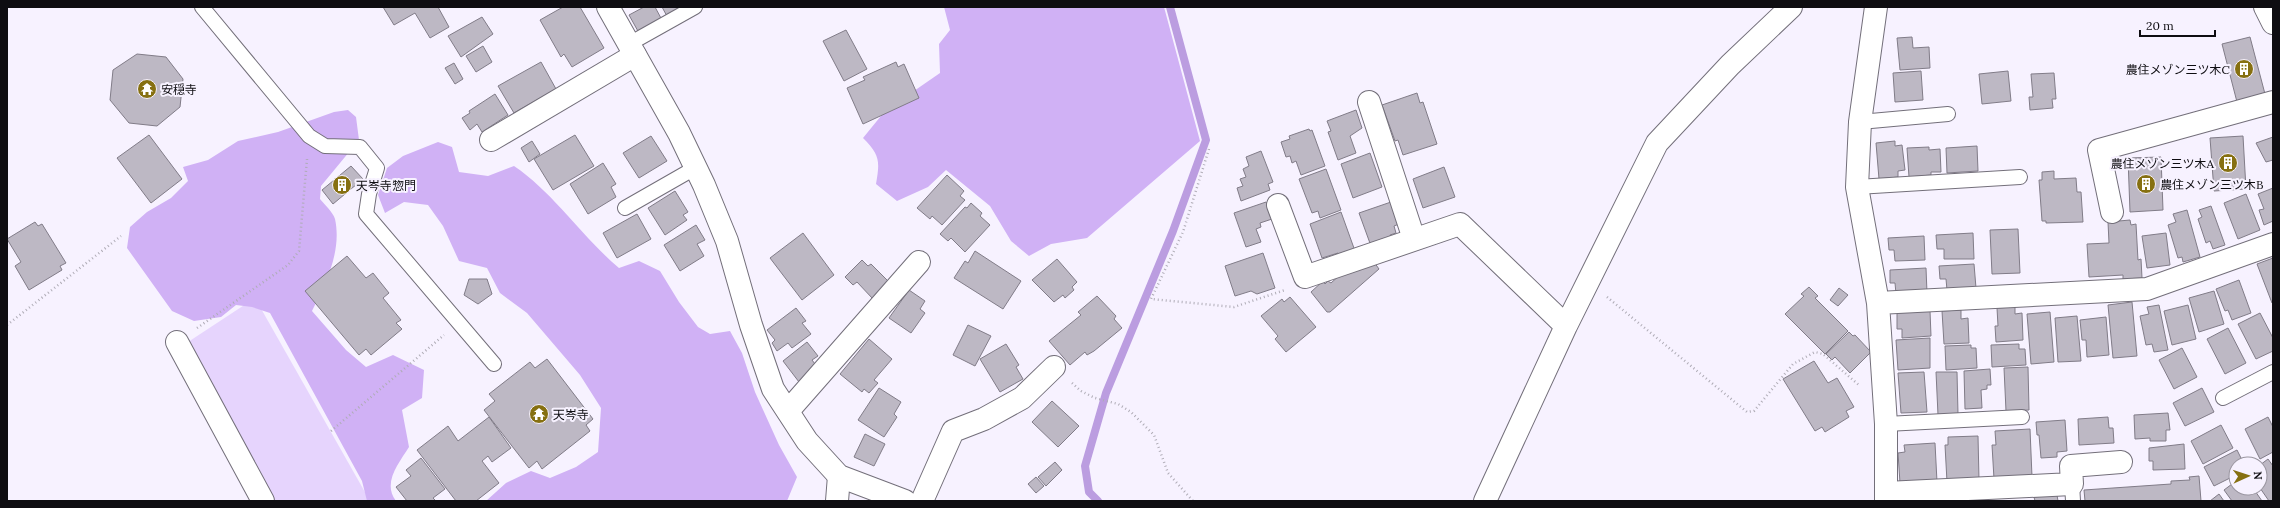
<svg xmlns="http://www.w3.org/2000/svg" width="2280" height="508" viewBox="0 0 2280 508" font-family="Lora,'Noto Sans JP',serif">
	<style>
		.green { fill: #e6d4fd }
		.forest { fill: #d0b1f5 }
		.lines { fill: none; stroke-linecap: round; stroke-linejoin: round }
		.stream { stroke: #bb9de0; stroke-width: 8 }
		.building { fill: #bdb8c4; stroke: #817c88 }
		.service-casing { stroke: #736f7a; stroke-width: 16 }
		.minor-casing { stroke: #736f7a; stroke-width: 24 }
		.tertiary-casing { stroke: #736f7a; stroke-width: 24 }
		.secondary-casing { stroke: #736f7a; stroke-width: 24 }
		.path { stroke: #afacb6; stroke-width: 2.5; stroke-dasharray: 1 3; stroke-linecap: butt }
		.service { stroke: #fff; stroke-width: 14 }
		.minor { stroke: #fff; stroke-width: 22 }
		.tertiary { stroke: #fff; stroke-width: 22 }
		.secondary { stroke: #fff; stroke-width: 22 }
		.labels { text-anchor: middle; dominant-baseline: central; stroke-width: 4; stroke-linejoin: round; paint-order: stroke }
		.poi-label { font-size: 12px; fill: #0e0d11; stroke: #f7f2ff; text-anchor: start }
	</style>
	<rect width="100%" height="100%" fill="#f7f2ff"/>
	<!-- green -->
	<path class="green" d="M255,298L370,501H269L185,344Z"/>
	<!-- forest -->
	<path class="forest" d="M944,7H1164L1200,141L1087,238L1051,244L1029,256L1011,241L990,206L946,170L928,187L897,201L876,184C880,161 880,155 863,138L885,111L940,73L939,44L950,30Z
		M348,110L356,117L359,140L321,186L320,199C324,204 333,212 335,219C342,251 326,283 312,311L346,350L366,367L393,355L424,370L422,398L402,410L409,447C399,463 382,483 396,501H367L362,481L270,313L252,307L236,305L221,317L194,321L172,311L127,248L130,227L147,212L171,198L188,181L183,167L208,160L238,141L278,132L334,112Z
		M438,142L452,147L459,172L488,176L514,166C554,193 582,237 619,268L639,261L660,271L679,302L698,327L710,334L730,331L742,353L755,392L779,445L797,477L787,501H486L506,483L531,471L550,478L576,467L598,452L601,408L580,375L527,313L500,293L487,268L459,261L443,226L428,205L404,202L385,213L378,195L387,168L403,156Z"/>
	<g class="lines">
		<!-- stream -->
		<path class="stream" d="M1098,501L1089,492L1085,466L1106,393L1173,231L1206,140L1170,7"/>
	</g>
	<!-- building -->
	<path class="building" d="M383,7H438L449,27L430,38L415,13L394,25Z
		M563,7H580L604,48L572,67L564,54L561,57L540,20Z
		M644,7H655L662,20L639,33L629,15Z
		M662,7H689L668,18Z
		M482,17L493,34L461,57L448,36Z
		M846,30L867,69L844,81L823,41Z
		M1912,37L1913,48L1929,47L1930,68L1900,70L1897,38Z
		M2250,37L2265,94L2237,102L2222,44Z
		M483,46L492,62L476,72L466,56Z
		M137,54L166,57L183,79L180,107L157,126L129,123L110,100L113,70Z
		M541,62L556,89L514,113L498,86Z
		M896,62L898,67L904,64L919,98L863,124L847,88L865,80L863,77Z
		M454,63L463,79L455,84L445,68Z
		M1921,71L1923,100L1895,102L1893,73Z
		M2008,71L2011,101L1982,104L1979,74Z
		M2054,73L2056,99H2052L2053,108L2030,110L2029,97H2033L2031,74Z
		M1417,93L1420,103L1423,102L1437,144L1403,155L1398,140L1395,141L1382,105Z
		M495,94L508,115L482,132L477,124L470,130L462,118L470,113L469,111Z
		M1356,110L1362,128L1350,136L1356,153L1338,160L1328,132L1331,131L1327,121Z
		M1309,129L1310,131L1312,130L1325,166L1301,175L1296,161L1292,163L1290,156L1286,157L1281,142L1290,139L1289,136Z
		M149,135L182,179L151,203L117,158Z
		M575,135L594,166L553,190L534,159Z
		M651,136L667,161L639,178L623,153Z
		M2243,136L2246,189L2214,191L2210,138Z
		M2273,137V160L2266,162L2256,143Z
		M532,141L540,154L529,162L521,148Z
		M1895,141V146L1902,145L1905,170L1898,171V177L1879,179L1876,143Z
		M1977,146L1978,171L1947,173L1946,148Z
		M1929,147V150L1940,149L1941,172H1931V175L1909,177L1907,148Z
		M1261,151L1273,182L1268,184L1270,190L1241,201L1237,188L1243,186L1240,179L1246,177L1243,169L1249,166L1246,157Z
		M1370,153L1382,187L1353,198L1341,164Z
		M2161,157L2163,210L2130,212L2128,158Z
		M603,163L616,184L611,187L616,197L588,214L570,184Z
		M351,166L363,179L333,204L322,190Z
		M1444,167L1455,197L1423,208L1413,179Z
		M1326,169L1341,210L1320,218L1318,211L1312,213L1299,179Z
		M2054,171V179L2076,178L2077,192H2081L2083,222L2046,223V221H2042L2039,180H2042V172Z
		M947,175L964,191L960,196L965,200L942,225L932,216L930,219L917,208Z
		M2273,188V221L2264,225L2259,210L2264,209L2258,194Z
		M675,191L688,212L683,215L687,220L665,235L648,208Z
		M2246,194L2260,230L2238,239L2224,203Z
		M1266,202L1272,219L1260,223L1261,227L1256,229L1261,242L1246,247L1234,213Z
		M1391,202L1399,224L1394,226L1396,233L1390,235L1391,238L1371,246L1359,213Z
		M971,203L982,213L980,216L990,225L965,252L951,238L948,241L940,234L965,207L967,208Z
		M2211,206L2225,245L2213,249L2210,241L2206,243L2198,219L2202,217L2199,210Z
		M2187,210L2200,257L2183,262L2182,257L2178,258L2168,225L2176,222L2173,214Z
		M1341,212L1355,251L1339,256L1338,253L1322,258L1310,224Z
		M637,214L651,239L617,258L603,233Z
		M2130,220L2131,225L2136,224L2138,260L2141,259L2142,278L2123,279V275L2089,277L2087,244L2109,243L2108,222Z
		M35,222L38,226L42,224L66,263L60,266L62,270L29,290L15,266L21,262L7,239Z
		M696,225L705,240L697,244L704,256L680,271L664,245Z
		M2018,229L2020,273L1992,274L1990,230Z
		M803,233L834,275L802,300L770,258Z
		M1973,233L1974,259H1944V249H1937L1936,235Z
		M2166,233L2170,265L2147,268L2142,236Z
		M1924,236L1925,260L1895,261L1894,250H1889L1888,238Z
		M975,251L1021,281L1003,309L954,278L965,261L968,263Z
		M1263,253L1275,288L1257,294L1251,291L1235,296L1225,266Z
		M347,256L366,278L373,273L389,293L383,298L401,320L396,323L402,329L371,355L366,349L359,355L305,291Z
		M2273,258V303H2272L2257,264Z
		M1057,259L1077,282L1072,287L1074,290L1065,298L1063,295L1054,302L1032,280Z
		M862,260L868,266L871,264L890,283L873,299L857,282L853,285L845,277Z
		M1374,262L1379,269L1330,312H1327L1311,292L1323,281L1325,284L1328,281L1331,283L1341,274Z
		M1974,264L1976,288L1947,290L1946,279H1940L1939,266Z
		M1926,268L1927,293L1896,294L1895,283H1890V270Z
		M469,279H487L492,294L478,304L464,295Z
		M2239,280L2251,313L2232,320L2228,310L2225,311L2216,289Z
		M1809,287L1818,296L1815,298L1848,331L1825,354L1785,314L1804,296L1801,294Z
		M1839,288L1848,295L1838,306L1830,300Z
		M909,290L925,301L920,309L925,313L911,333L889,318Z
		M2214,291L2224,324L2199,332L2189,298Z
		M1097,296L1116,316L1114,319L1122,328L1094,351L1087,355L1085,352L1070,365L1049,341L1081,315L1078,312Z
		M1290,297L1316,327L1286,352L1275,339L1278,336L1261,316L1282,299L1284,302Z
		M2132,302L2137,356L2113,358L2108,305Z
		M2159,305L2168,350L2154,352L2152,344L2146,345L2140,316L2149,314L2147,307Z
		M2188,305L2196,339L2172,345L2164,311Z
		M2015,307V314L2022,313L2023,340L1996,342L1995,326H1998L1997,308Z
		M796,308L806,321L802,323L811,334L792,348L788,343L777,351L772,343L775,340L767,330Z
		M1961,310V319L1968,318L1969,343L1944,344L1942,311Z
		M1930,311L1931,336L1902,338V329H1897V312Z
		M2050,312L2054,362L2031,364L2027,314Z
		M2260,313L2273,338V351L2256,359L2238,324Z
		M2077,316L2081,361L2058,362L2055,318Z
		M2106,317L2109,355L2087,357L2086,340H2082L2080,320Z
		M968,325L991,336L975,366L953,355Z
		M2228,328L2246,363L2225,374L2207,339Z
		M1849,332L1853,336L1855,335L1871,352L1850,373L1835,357L1832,360L1826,354Z
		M1930,338V368L1898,370L1896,340Z
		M869,339L892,359L874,380L878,383L869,393L864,389L862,392L840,374Z
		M807,342L818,356L812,360L818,368L799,382L783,361Z
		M1006,344L1019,365L1016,367L1023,379L1000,392L980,359Z
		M2019,344V349H2025L2026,365L1992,367L1991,345Z
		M1971,345V348H1976L1977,368L1946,370L1945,346Z
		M2182,348L2197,377L2174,389L2159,360Z
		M547,359L593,419L586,425L590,431L542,469L537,461L529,468L484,410L495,401L489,394L530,362L535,368Z
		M1814,361L1828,383L1837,378L1854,407L1846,411L1849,417L1825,432L1822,427L1815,431L1783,379Z
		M2028,367L2029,410L2006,411L2004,368Z
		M1990,369L1991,385H1987V389L1981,390L1982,408L1965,409L1964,371Z
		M1924,372L1927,412L1901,413L1898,373Z
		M1936,372H1957L1958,414L1938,415Z
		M879,388L901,402L894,414L897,417L884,437L858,420Z
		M2202,388L2214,412L2185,426L2173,403Z
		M1052,401L1079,426L1058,447L1032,422Z
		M2168,413L2170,430H2166V441H2150V438L2135,439L2134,415Z
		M489,417L511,448L492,462L488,456L482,461L499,483L476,501H456L417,450L448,426L458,441Z
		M2108,417L2109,428H2113L2114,443L2079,445L2078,419Z
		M2268,417L2273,427V452L2260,459L2245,429Z
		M2065,420L2067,451L2057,452V457L2041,458L2039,435H2037L2036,422Z
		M2221,425L2233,448L2203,464L2191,441Z
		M2030,429L2032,477L1994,479L1992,445H1996L1995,431Z
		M865,434L885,444L874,466L854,457Z
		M1978,436L1979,480L1947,482L1945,445H1948V437Z
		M1935,443L1937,482L1900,483L1898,453L1905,452L1904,445Z
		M2184,444L2185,469L2153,470V461H2149V448Z
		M2237,450L2244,464H2236V475L2214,486L2204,467Z
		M421,458L445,489L433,498L436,501H407L396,487L411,476L406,470Z
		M2268,459L2273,466V501H2269L2260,488V465Z
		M1055,462L1062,470L1046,486L1038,477Z
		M2199,476L2201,501H2085L2084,490L2171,484V481L2190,480L2189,477Z
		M1036,477L1044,486L1036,493L1028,484Z
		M2236,481V488H2253L2262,501H2232L2224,490Z
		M2219,494L2224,501H2210Z
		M2057,495L2058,501H2035L2034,497Z"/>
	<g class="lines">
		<!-- service casing -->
		<g class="service-casing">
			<path id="service" d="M202,7L309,136L325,146L360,147L377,168L369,194L366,214L494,364
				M629,44L695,7
				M1860,122L1948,114
				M1857,187L2020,177
				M625,208L695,168
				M2223,398L2273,372
				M1886,424L2022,417
				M2072,484L2073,501"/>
		</g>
		<!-- minor casing -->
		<g class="minor-casing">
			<path id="minor" d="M1876,7L1860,122L1857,187L1878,303L1886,424V501
				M1369,102L1414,239
				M491,140L635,55
				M1278,205L1305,277L1460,224L1566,326
				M2112,212L2099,150L2273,102
				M1878,303L2147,289L2273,244
				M177,342L263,501
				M788,411L919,262
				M1886,493L2072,484L2071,466L2121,462
				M837,501L839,476
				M922,501L953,431L984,419L1022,398L1054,367
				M1485,501L1566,326L1657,143L1730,65L1791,7"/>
		</g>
		<!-- tertiary casing -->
		<g class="tertiary-casing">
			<path id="tertiary" d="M608,7L679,133L704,185L727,241L751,325L773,389L807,441L839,476L905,501"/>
		</g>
		<!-- secondary casing -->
		<g class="secondary-casing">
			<path id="secondary" d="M2265,7L2273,23"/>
		</g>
		<!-- path -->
		<path class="path" d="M1209,149L1183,232L1151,299L1234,307L1285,290
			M1607,297L1747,412L1754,411L1793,364L1815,352L1823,354L1860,386
			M7,325L121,236
			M197,328L288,265L299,251L307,159
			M1072,383L1081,391L1095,398L1118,404L1131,412L1154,435L1168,473L1193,501
			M331,431L444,335"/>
		<!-- service -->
		<use href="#service" class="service"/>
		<!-- minor -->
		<use href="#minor" class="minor"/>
		<!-- tertiary -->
		<use href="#tertiary" class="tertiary"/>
		<!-- secondary -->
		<use href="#secondary" class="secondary"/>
	</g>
	<!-- icons -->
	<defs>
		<g id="building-disc" transform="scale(1)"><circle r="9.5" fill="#867011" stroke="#f7f2ff"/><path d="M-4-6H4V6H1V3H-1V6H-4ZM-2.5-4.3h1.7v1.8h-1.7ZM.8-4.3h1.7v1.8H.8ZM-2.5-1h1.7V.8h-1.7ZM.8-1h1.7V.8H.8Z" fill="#fff"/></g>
		<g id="temple-disc" transform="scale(1)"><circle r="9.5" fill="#867011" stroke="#f7f2ff"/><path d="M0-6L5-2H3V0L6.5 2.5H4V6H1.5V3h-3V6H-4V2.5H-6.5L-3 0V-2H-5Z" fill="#fff"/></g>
	</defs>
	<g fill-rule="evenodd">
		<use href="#building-disc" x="2244" y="69"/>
		<use href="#temple-disc" x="147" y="89"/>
		<use href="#building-disc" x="2228" y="163"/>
		<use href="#building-disc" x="2146" y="184"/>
		<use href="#building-disc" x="342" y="185"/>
		<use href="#temple-disc" x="539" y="414"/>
	</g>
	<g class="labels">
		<!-- poi labels -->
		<g class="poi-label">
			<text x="2230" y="69" text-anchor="end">農住メゾン三ツ木C</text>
			<text x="161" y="89">安穏寺</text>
			<text x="2214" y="163" text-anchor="end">農住メゾン三ツ木A</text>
			<text x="2160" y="184">農住メゾン三ツ木B</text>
			<text x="356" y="185">天岑寺惣門</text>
			<text x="553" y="414">天岑寺</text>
		</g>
	</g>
	<!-- border -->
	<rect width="2280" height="508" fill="none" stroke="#0e0d11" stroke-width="16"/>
	<!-- north arrow -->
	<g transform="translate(2248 476) rotate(87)"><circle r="19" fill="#f7f2ff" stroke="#9a96a0"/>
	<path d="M0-3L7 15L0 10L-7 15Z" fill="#867011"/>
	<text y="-6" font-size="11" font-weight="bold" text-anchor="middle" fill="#0e0d11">N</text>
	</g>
	<!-- scale -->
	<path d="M2140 30v6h75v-6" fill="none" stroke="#0e0d11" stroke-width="2"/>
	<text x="2146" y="30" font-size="12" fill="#0e0d11" stroke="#f7f2ff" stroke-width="3" paint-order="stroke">20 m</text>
</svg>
